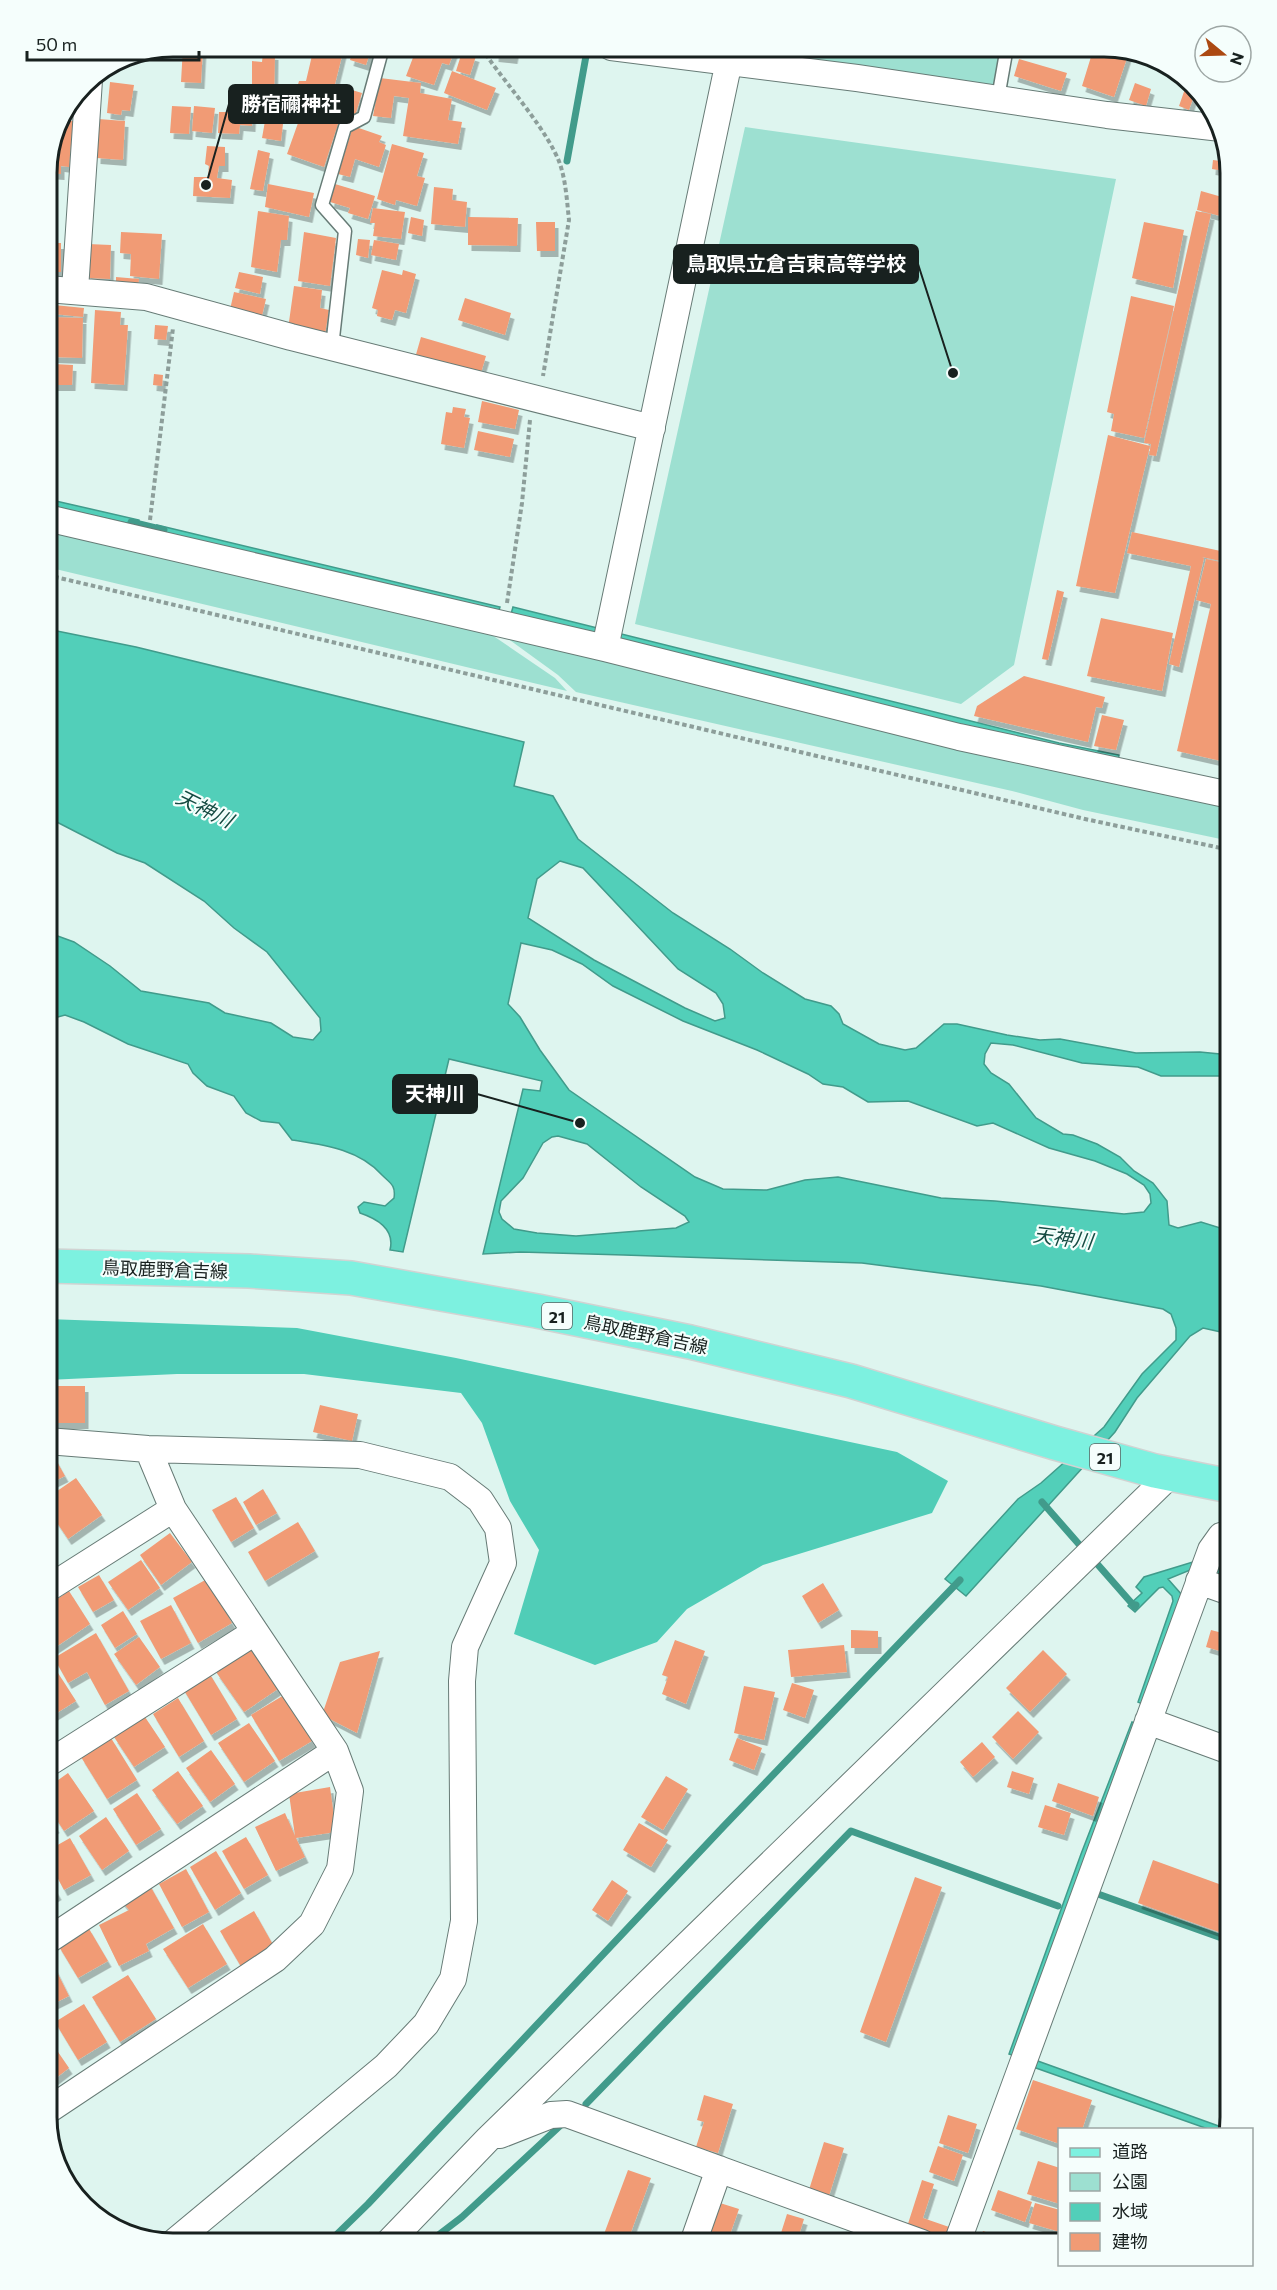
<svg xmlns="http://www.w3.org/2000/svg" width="1277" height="2290" viewBox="0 0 1277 2290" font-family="Commissioner,'Noto Sans JP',sans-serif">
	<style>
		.green { fill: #9de0d1 }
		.forest { fill: #50cdb7 }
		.water { fill: #52cfb9; stroke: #419b8b; stroke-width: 1.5; fill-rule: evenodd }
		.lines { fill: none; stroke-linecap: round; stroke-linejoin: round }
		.stream { stroke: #419b8b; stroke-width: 7 }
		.building { fill: #f19b75; filter: url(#shadow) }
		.lane-casing { stroke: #677b76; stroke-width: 15 }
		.street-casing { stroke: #677b76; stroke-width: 28 }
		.primary-casing { stroke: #d1d3d2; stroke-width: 36 }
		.path { stroke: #8d9e9a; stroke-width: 4; stroke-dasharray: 4.5 3; stroke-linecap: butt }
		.lane { stroke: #fff; stroke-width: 12 }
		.street { stroke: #fff; stroke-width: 26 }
		.primary { stroke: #7df1e0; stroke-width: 33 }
		.labels { text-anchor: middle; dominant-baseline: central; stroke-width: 4.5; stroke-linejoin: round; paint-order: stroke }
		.shield { fill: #f5fefc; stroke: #5a6361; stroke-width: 1.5 }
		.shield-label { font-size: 16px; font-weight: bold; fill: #18211f }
		.street-label { font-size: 18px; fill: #18211f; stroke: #f5fefc }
		.water-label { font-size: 20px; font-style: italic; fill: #164c43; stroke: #f5fefc }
		.rim { fill: none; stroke: #18211f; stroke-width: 3 }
		.leader { fill: none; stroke: #18211f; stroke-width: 2 }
		.callout-dot { fill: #18211f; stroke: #f5fefc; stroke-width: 2 }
		.callout { fill: #18211f; stroke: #18211f; stroke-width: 2 }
		.callout-label { font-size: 20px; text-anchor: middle; font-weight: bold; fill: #fff }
	</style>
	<defs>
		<filter id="shadow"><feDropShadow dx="3.5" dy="6" stdDeviation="0" flood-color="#0004"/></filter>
	</defs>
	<rect width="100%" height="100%" fill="#def5ef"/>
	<!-- green -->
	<path class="green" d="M742,47H1000L993,90L739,55Z
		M745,127L1116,179L1014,665L961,704L635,624Z
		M47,527L486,631L555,678L567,691L47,567Z
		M507,638L1230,806V841L1083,810L1012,791L576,692L558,675Z"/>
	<!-- forest -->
	<path class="forest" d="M47,1319L297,1328L456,1358L897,1452L948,1481L932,1513L763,1565L687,1609L657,1642L595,1665L514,1634L539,1550L510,1501L482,1423L461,1393L304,1374H177L47,1380Z"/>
	<!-- water -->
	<path class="water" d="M47,499L139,520V526L47,505Z
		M157,525L500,607L498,613L158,531Z
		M513,607L1059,743L1119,755L1118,762L1057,749L511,614Z
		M47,629L136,647L524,742L514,786L553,796L578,839L673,913L730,949L763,973L805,999L831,1006L839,1014L843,1024L879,1044L905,1050L916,1048L944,1024H957L1007,1035L1040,1040L1060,1039L1136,1053L1200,1052L1230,1055V1076H1161L1138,1067L1082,1063L1013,1045L991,1043L985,1054L984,1064L991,1073L1009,1084L1036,1118L1063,1134L1073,1135L1097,1144L1120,1157L1134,1171L1153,1183L1167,1201L1169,1225L1178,1228L1201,1222L1230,1231V1334L1203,1328L1190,1336L1137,1398L1115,1432L966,1596L945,1579L1018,1499L1041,1483L1104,1427L1142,1374L1176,1340V1328L1171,1314L1163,1309L1041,1286L862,1263L624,1255L520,1252L483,1254L523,1089L540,1091L542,1081L449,1059L403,1252L390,1250C395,1230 378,1219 360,1213L358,1207L364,1202L385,1206L394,1198C396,1185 390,1183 382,1175C359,1149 324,1145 292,1140L279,1123L261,1121L246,1113L234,1096L207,1086L193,1073L188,1064L128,1044L84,1022L65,1015L47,1020V932L74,942L110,966L141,991L209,1003L225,1013L271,1023L293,1037L313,1040L321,1031L320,1018L267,952L234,928L204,901L145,863L117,853L47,817ZM560,861L583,868L678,969L716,993L723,1004L725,1018L715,1021L685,1008L594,960L528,918L537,879ZM521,943L552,950L582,964L613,986L683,1021L757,1050L808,1074L823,1084L843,1087L868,1102L908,1101L977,1126L993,1123L1049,1148L1095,1161L1127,1174L1144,1185L1150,1194L1151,1203L1144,1212L1124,1214L995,1201L941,1198L838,1177L805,1180L767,1190L723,1189L695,1177L569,1090L540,1050L520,1017L508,1004ZM558,1136L587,1144L641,1187L685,1216L689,1222L676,1228L576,1236L537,1233L514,1229L502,1219L499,1212L501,1201L523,1178L543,1143L552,1137Z
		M1196,1561L1230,1573V1585L1190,1570L1168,1579L1182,1595L1145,1705L1138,1702L1173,1601L1172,1596L1163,1587L1159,1588L1135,1612L1128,1606L1142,1593L1136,1587L1144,1577Z
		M1132,1722L1138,1724L1015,2056L1009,2054L1081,1854Z
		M1035,2060L1227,2129H1208L1033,2067Z"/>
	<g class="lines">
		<!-- stream -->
		<path class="stream" d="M567,161L586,56
			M131,522L164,530
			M1042,1502L1084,1550
			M1092,1558L1135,1607L1136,1605
			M1098,1894L1230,1941
			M586,2104L851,1831L1058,1906
			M328,2243L368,2204L723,1827L960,1580
			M428,2243L462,2217L562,2124"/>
	</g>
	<!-- building -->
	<path class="building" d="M183,47H203L201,83L181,82Z
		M314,47L343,52L329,108L294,98L299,81H306Z
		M354,47H372L366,65L350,60Z
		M417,47H456L449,65L442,63L434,85L406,76Z
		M496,47H516L514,58L495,56Z
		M1094,47H1112L1129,52L1114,97L1082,86Z
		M462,52L476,56L470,75L456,71Z
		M263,53L275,54L274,108H263L262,92L252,91V61L262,62Z
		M1019,59L1067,73L1061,91L1014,76Z
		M452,71L496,88L487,110L444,93Z
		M380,78L421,83L420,93L452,99L448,120L462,122L458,144L403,136L409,98L394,96L391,118L373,116Z
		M110,82L134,85L130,111L122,110L121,115L107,113Z
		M1135,83L1151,89L1146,106L1129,100Z
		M1187,83L1195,93L1189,110L1179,106Z
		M352,90L362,93L355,116L332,110L335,95L349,99Z
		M231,102L253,104L252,126L240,125L239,134L218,133L219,112H230Z
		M172,106L191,107L189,134L170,133Z
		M194,106L215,108L212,133L192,131Z
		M317,108L333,113L331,118L339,121L324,167L287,154L303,109L315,114Z
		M98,119L125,121L123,160L97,158Z
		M59,120L73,121L69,167L61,166V174L47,173V165Z
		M265,121L283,124L281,141L262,138Z
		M353,126L382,136L379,142L386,145L379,167L355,159L350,177L338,174Z
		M392,144L424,153L417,176L425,178L417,206L396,200L395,205L377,199Z
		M207,146L225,147V166H219L217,178L232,180L230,198L193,196L194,177H208L209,166L205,164Z
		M258,150L270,153L263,191L250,189Z
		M1213,160L1228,162L1230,172L1212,169Z
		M268,184L314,193L309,217L265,207Z
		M335,184L375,196L368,219L348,213L350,208L330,202Z
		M434,187L453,189L452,200L467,202L465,227L431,224Z
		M1201,191L1229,199L1224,217L1197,210Z
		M1229,206H1230V234L1224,233Z
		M373,208L405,212L401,239L373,236L375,223H370Z
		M258,211L289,216L287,240H281L277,272L251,267Z
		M1196,211L1211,214L1156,456L1149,455L1151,444L1144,443Z
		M411,217L424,220L422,236L408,233Z
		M468,217L518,218L517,246L468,245Z
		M536,222H555V251H537Z
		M1144,222L1184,230L1173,288L1132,278Z
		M121,232L162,234L159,279L130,276L131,254L120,253Z
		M304,232L336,238L330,286L298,281Z
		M358,239L370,240L368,258L356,255Z
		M374,240L399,244L396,260L371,255Z
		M47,243H61V272H47Z
		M88,244L111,245L110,279L87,278Z
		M382,270L402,275L403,270L416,274L406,313L395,310L392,320L377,316L378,310L372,308Z
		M239,272L263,277L260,294L235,288Z
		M116,277L139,279L138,289L116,287Z
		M294,286L322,290L320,308L329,310L325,334L288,329Z
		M234,292L266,299L261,320L229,314Z
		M1131,296L1174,306L1144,438L1111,431L1114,414L1107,412Z
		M465,298L511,313L505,335L458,320Z
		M54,305L84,308L83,317L53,314Z
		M95,310L121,312L120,325H128L124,385L91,383Z
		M52,317L83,318L82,358L51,357Z
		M155,325L168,326L166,340L154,339Z
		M421,337L486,356L480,376L415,358Z
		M54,364L73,365L72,385H53Z
		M154,374L163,375L162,386L153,385Z
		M482,401L519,410L515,429L478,422Z
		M453,407L466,409L464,417L470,418L464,448L441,444L446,412L452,413Z
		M478,431L514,439L510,457L474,450Z
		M1108,435L1150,446L1115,593L1076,586Z
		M1132,532L1230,553V563L1202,557L1204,558L1179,667L1169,664L1191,566L1127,553Z
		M1206,559L1230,564V763L1177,751L1211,604L1196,600Z
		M1057,590L1064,592L1048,660L1042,659Z
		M1101,618L1173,633L1162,691L1087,676Z
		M1024,676L1105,697L1102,708L1096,707L1088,742L974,716L977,706Z
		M1102,715L1124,720L1116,750L1094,746Z
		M47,1386H85V1423H47Z
		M320,1405L358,1414L352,1441L313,1432Z
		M51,1451L65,1476L47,1485V1453Z
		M76,1478L102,1515L68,1539L47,1508V1498Z
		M263,1489L277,1513L256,1525L243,1502Z
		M236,1497L254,1528L231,1542L212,1510Z
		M298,1522L315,1551L265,1581L248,1552Z
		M170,1533L192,1562L161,1585L140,1555Z
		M141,1560L160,1588L128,1610L108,1582Z
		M99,1575L114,1600L93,1612L78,1587Z
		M207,1579L232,1623L198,1643L173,1598Z
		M823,1583L839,1610L818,1623L802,1596Z
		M69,1591L90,1624L47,1653V1606Z
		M171,1605L191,1643L161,1659L140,1621Z
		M123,1611L137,1634L115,1648L101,1625Z
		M851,1630L878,1631V1648H851Z
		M1211,1630L1230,1635V1654L1206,1647Z
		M96,1633L129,1691L105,1705L87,1672L68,1683L54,1658Z
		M139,1637L160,1667L136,1685L114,1654Z
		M675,1640L705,1651L686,1704L662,1694L668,1677L662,1675Z
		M844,1645L847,1672L791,1677L788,1650Z
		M250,1648L278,1689L244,1712L216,1672Z
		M1043,1650L1067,1674L1030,1712L1006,1688Z
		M380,1651L357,1733L322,1715L340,1662Z
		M208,1671L237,1719L211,1735L182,1687Z
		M58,1673L76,1701L52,1716L47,1707V1680Z
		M792,1683L814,1690L805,1718L783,1710Z
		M744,1686L775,1692L764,1740L734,1733Z
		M284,1695L312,1741L279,1761L251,1715Z
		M1230,1695V1730L1220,1727Z
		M178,1698L204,1741L179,1757L153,1714Z
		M1018,1711L1039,1732L1013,1759L992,1737Z
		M145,1717L165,1747L134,1767L114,1737Z
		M249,1723L275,1761L244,1782L218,1743Z
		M111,1738L137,1780L107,1799L81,1757Z
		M737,1738L762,1748L754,1770L729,1760Z
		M982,1742L995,1757L973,1777L960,1762Z
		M211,1750L235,1784L210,1802L186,1768Z
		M178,1771L203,1806L177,1824L152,1790Z
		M1012,1771L1034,1778L1029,1794L1007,1787Z
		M68,1773L94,1811L64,1831L47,1805V1788Z
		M666,1776L688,1789L663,1830L641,1817Z
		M1058,1783L1099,1797L1093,1816L1052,1801Z
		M330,1787L336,1832L296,1838L305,1857L276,1871L255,1827L285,1813L295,1836L289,1794Z
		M137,1793L161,1829L136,1845L113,1809Z
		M1045,1805L1071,1813L1064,1835L1038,1827Z
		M47,1813L56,1827L47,1833Z
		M106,1817L129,1851L102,1870L79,1836Z
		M639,1823L668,1840L651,1867L623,1850Z
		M246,1837L268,1875L244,1889L222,1851Z
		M70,1838L91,1875L64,1890L47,1858V1851Z
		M216,1851L241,1893L215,1910L190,1867Z
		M1153,1860L1230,1888V1936L1138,1903Z
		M186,1869L209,1912L182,1927L159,1884Z
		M47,1875L58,1894L47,1901Z
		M915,1877L942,1887L886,2042L860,2032Z
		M612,1880L628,1891L608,1921L592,1910Z
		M148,1882L174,1928L146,1944L149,1951L119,1966L99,1925L129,1910L119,1898Z
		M254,1911L276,1950L243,1970L220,1931Z
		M203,1924L227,1964L188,1988L163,1949Z
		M88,1927L108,1961L78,1978L58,1945Z
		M50,1958L69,1996L47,2007V1960Z
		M128,1975L156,2019L120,2042L92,1997Z
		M84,2004L107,2042L78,2060L55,2022Z
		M47,2036L69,2068L47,2085Z
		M1033,2080L1092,2100L1082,2130H1060V2144L1016,2129Z
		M704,2095L733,2104L718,2153L696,2147L704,2122L697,2120Z
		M948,2115L977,2124L968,2153L939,2143Z
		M824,2142L844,2148L828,2199L808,2193Z
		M938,2146L963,2155L954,2181L929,2172Z
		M1038,2161L1060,2168V2204L1027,2194Z
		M628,2170L651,2178L627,2243L604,2234Z
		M922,2180L934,2184L923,2218L952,2228L947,2243L906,2230Z
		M998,2190L1032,2202L1025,2222L991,2210Z
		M720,2203L739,2209L727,2243H707Z
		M1035,2203L1060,2210V2232L1029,2223Z
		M787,2214L804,2219L799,2235L825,2243H784L787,2235L781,2233Z
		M983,2231L1018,2243H979Z"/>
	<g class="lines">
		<!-- lane casing -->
		<g class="lane-casing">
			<path id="lane" d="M998,98L1007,47
				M332,347L345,231L322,205L345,127L364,117L383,47"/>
		</g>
		<!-- street casing -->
		<g class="street-casing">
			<path id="street" d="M611,47L857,78L1107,115L1221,128
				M47,289L146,297L291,337L652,428
				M75,290L89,80
				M47,518L605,648L959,737L1230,795
				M605,648L729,61L734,47
				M47,1441L148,1449L360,1455L450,1477L480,1500L498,1528L503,1563L465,1647L462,1681L464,1921L453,1979L426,2024L386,2066L173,2243
				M1199,1581L1230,1592
				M47,1589L173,1509
				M1148,1721L1230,1751
				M47,1764L255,1632
				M47,1941L335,1751
				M47,2111L275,1959L312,1924L340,1869L350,1791L335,1751L173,1509L148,1449
				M500,2135L551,2115L567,2114L922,2243
				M388,2243L488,2139L1171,1474
				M693,2243L719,2169
				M957,2243L1211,1550L1221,1536L1230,1534"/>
		</g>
		<!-- primary casing -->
		<g class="primary-casing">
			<path id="primary" d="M47,1266L249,1271L351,1278L537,1311L690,1342L851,1381L1055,1443L1155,1471L1230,1486"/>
		</g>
		<!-- path -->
		<path class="path" d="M483,47L489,59C509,87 549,133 560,164C566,182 567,202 569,220L543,376
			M150,520L173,328
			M47,575L1085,819L1230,850
			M507,603L522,503L530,420"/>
		<!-- lane -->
		<use href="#lane" class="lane"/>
		<!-- street -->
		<use href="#street" class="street"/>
		<!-- primary -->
		<use href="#primary" class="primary"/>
	</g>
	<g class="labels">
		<!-- shield labels -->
		<g class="shield">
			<rect x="542" y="1303" width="30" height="26" rx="4.5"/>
			<rect x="1090" y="1444" width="30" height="26" rx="4.5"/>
		</g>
		<g class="shield-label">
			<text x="557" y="1316">21</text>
			<text x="1105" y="1457">21</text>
		</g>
		<!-- street labels -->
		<g class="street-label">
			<text transform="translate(165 1269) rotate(2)">鳥取鹿野倉吉線</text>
			<text transform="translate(646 1334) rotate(12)">鳥取鹿野倉吉線</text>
		</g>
		<!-- water labels -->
		<g class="water-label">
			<text transform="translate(205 808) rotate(26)">天神川</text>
			<text transform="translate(1063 1237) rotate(7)">天神川</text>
		</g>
	</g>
	<!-- crop -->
	<path d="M0 0H1277V2290H0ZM173 57H1104A116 116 0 0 1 1220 173V2117A116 116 0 0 1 1104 2233H173A116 116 0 0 1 57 2117V173A116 116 0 0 1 173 57Z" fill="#f5fefc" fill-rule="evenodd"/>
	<path class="rim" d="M173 57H1104A116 116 0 0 1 1220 173V2117A116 116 0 0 1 1104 2233H173A116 116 0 0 1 57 2117V173A116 116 0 0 1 173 57Z"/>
	<!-- callouts -->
	<path class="leader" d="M206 185L229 104M953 373L918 264M580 1123L477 1094"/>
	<g class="callout-dot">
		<circle cx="206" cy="185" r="6"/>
		<circle cx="953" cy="373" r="6"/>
		<circle cx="580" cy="1123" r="6"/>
	</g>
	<g class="callout">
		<rect x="229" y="85" width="124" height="38" rx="6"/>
		<rect x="674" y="245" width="244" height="38" rx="6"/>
		<rect x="393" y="1075" width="84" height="38" rx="6"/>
	</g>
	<g class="callout-label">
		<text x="291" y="111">勝宿禰神社</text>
		<text x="796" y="271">鳥取県立倉吉東高等学校</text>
		<text x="435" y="1101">天神川</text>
	</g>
	<!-- legend -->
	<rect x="1058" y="2128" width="195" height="138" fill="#f5fefc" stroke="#9da6a4" stroke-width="1.5"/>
	<rect x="1070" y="2148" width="30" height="9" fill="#7df1e0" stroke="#9da6a4" stroke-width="1.5"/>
	<text x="1112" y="2158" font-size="18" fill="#18211f">道路</text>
	<rect x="1070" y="2173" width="30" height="18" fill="#9de0d1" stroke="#9da6a4" stroke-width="1.5"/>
	<text x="1112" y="2188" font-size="18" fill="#18211f">公園</text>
	<rect x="1070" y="2203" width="30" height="18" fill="#52cfb9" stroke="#9da6a4" stroke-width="1.5"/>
	<text x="1112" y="2218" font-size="18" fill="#18211f">水域</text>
	<rect x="1070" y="2233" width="30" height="18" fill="#f19b75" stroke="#9da6a4" stroke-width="1.5"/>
	<text x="1112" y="2248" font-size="18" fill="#18211f">建物</text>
	<!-- north arrow -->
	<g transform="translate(1223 54) rotate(109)"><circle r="28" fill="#f5fefc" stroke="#9da6a4" stroke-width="1.5"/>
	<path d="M0-4.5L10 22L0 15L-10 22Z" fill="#ac4912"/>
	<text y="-9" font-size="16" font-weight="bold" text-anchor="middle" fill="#18211f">N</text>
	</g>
	<!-- scale -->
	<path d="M27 51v9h172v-9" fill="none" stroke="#18211f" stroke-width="3"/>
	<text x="36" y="51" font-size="18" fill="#18211f" stroke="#f5fefc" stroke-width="4.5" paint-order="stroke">50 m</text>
</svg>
